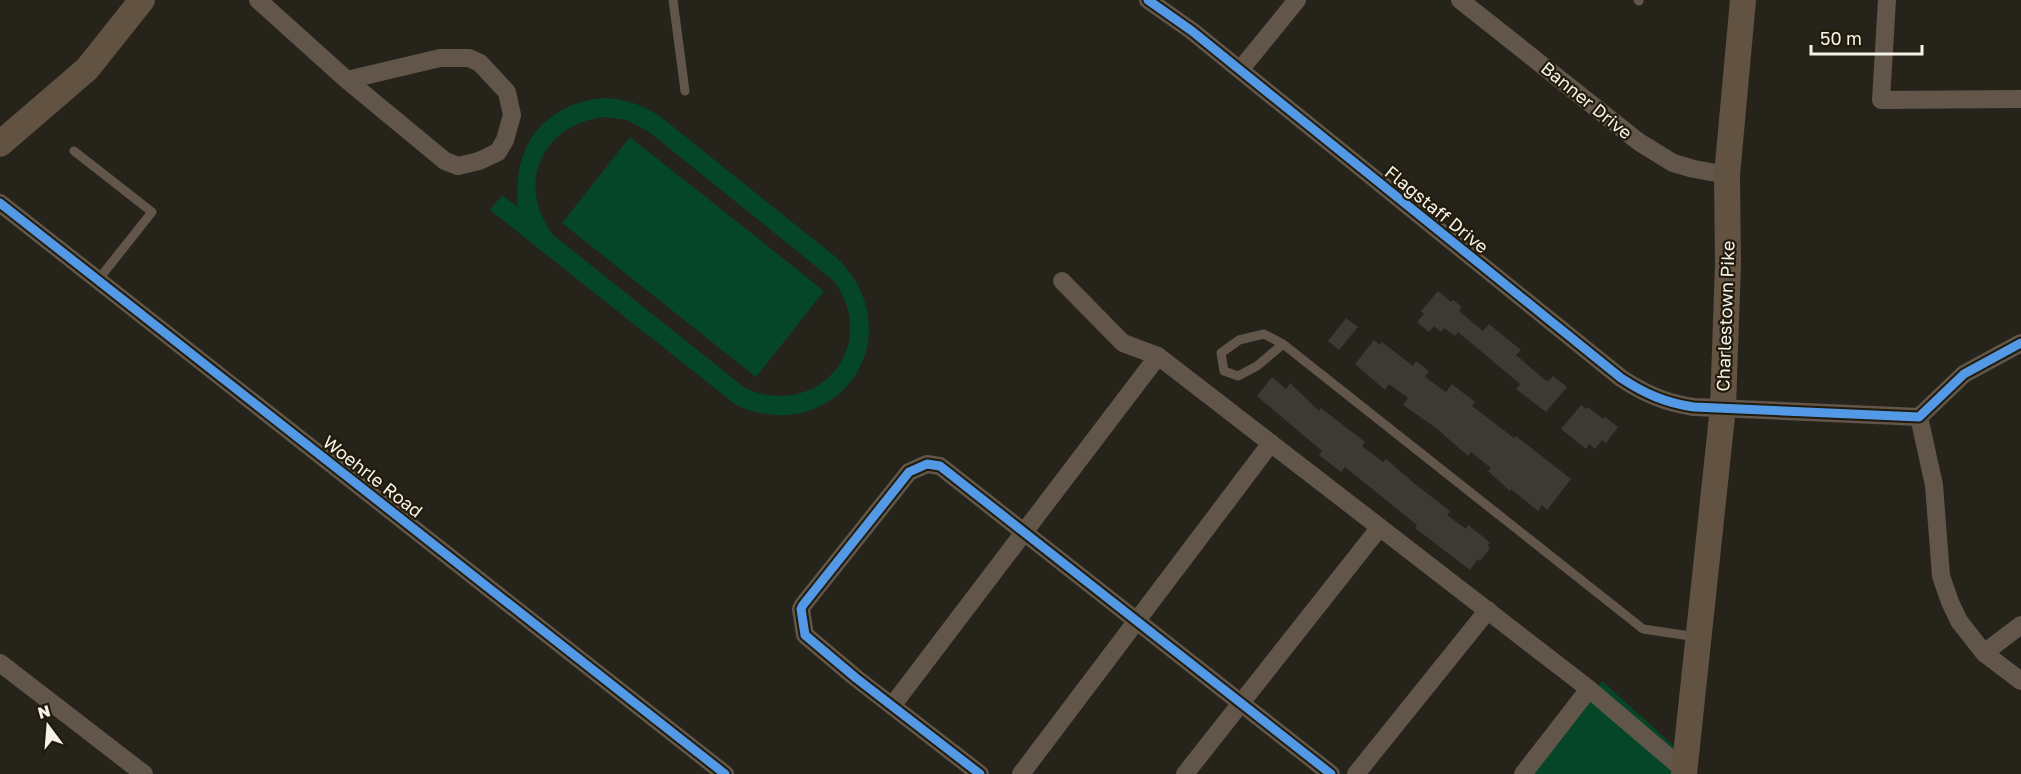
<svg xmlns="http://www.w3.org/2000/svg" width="2021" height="774" viewBox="0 0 2021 774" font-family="'Golos Text',sans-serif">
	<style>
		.green { fill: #054628; fill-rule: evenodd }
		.building { fill: #3d3a33 }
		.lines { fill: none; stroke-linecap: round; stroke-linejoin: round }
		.lane { stroke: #615649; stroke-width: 9 }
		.street { stroke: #615649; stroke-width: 18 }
		.secondary { stroke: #615241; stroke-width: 26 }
		.cycleway-casing { stroke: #211b0c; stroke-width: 13 }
		.cycleway { stroke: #5399e6; stroke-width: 9 }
		.labels { text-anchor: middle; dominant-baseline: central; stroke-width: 4.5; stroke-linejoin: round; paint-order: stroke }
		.street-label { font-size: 18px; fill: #f6f2e8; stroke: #211b0c }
	</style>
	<rect width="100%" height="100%" fill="#26231b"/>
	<!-- green -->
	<path class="green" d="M602,98C625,99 642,104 661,117L837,258C916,336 836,450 736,405L490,210L502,195L518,207C512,147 542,105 602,98ZM603,117L627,120L649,132L834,281C881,346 818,421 745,388L553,235C516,185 540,126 603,117Z
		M630,137L824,291L756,377L562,223Z
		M1602,681L1675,747L1673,774H1531Z"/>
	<!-- building -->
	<path class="building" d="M1438,291L1451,302L1453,300L1462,307L1459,311L1483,331L1489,324L1521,350L1516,355L1545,380L1549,381L1553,376L1567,387L1546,412L1516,389L1520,384L1458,332L1455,336L1444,328L1441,332L1434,326L1429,332L1417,322L1424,314L1421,311Z
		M1346,318L1358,327L1339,350L1328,341Z
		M1374,340L1380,345L1382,342L1413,366L1416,361L1429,371L1425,377L1446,392L1452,384L1475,402L1472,406L1514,438L1516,436L1571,479L1547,510L1542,505L1538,511L1511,489L1510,491L1488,471L1491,468L1471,452L1468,456L1436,428L1403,405L1408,398L1389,384L1385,390L1355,364Z
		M1272,377L1286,389L1290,383L1319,411L1321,408L1365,442L1362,446L1383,462L1386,459L1415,484L1450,511L1447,515L1466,529L1468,525L1482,536L1490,543L1488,546L1490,548L1480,561L1478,559L1470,570L1415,528L1417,525L1345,467L1341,472L1319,455L1322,451L1257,396Z
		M1581,405L1586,409L1588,407L1603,419L1605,417L1618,427L1606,443L1602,440L1595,449L1589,444L1586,449L1561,429Z"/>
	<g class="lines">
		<!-- lane -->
		<path class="lane" d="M673,0L685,91
			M1638,0L1639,1
			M74,151L152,212L98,280
			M1283,344L1257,366L1238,376L1224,371L1221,353L1239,340L1264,334L1283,344L1643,629L1697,637"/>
		<!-- street -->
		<path class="street" d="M258,0L347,80
			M1148,0L1192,31L1240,70L1621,378C1645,394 1666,403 1694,407L1919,417L1964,374L2021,343
			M1460,0L1639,142L1673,163L1694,169L1727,175
			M1887,0L1881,100L2021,99
			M440,58H469L480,63L507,92L512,115L505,140L498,152L479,161L458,166L445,161L347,80Z
			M1240,70L1297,0
			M0,203L725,774
			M1062,281L1123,343L1158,356L1589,689L1684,770
			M1919,417L1934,485L1941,576L1950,602L1959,621L1984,653L2021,681
			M1984,653L2021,625
			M0,663L144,774
			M892,706L1158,356
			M980,774L856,678L805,635L801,609L803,605L909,472L927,464L940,466L1331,774
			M1021,774L1271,443
			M1185,774L1380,527
			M1356,774L1488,610
			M1523,774L1589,689"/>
		<!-- secondary -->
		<path class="secondary" d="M0,144L87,69L142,0
			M1684,774L1723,407L1728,264L1727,175L1743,0"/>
		<!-- cycleway casing -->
		<g class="cycleway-casing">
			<path id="cycleway" d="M1148,0L1192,31L1240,70L1621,378C1645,394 1666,403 1694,407L1919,417L1964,374L2021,343
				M0,203L725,774
				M980,774L856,678L805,635L801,609L803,605L909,472L927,464L940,466L1331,774"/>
		</g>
		<!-- cycleway -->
		<use href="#cycleway" class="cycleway"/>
	</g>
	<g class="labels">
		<!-- street labels -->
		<g class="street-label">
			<text transform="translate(1587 100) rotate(39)">Banner Drive</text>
			<text transform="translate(1437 209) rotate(39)">Flagstaff Drive</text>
			<text transform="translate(1725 316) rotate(-88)">Charlestown Pike</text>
			<text transform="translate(373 476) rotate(38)">Woehrle Road</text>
		</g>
	</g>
	<!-- north arrow -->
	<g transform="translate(48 726) rotate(344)" stroke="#211b0c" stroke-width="4.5" paint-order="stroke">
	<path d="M0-4.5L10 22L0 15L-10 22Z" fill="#f6f2e8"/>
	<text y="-9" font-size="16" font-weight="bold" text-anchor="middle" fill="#f6f2e8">N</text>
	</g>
	<!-- scale -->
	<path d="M1811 45v9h111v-9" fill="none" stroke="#f6f2e8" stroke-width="3"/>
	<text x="1820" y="45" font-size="18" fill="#f6f2e8" stroke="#211b0c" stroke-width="4.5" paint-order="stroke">50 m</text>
</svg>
